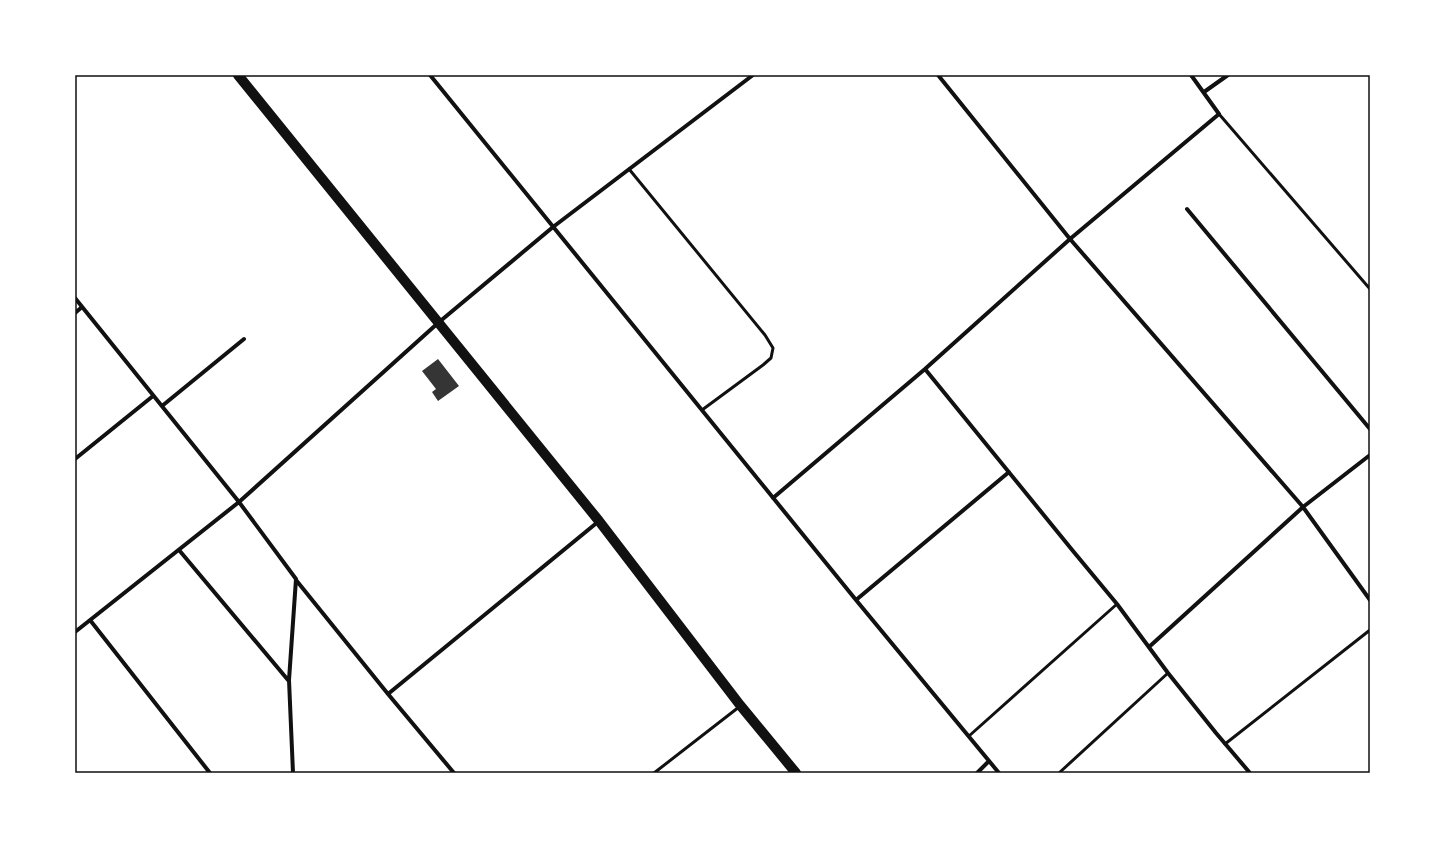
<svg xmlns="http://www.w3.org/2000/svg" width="1445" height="848" viewBox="0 0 1445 848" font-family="'Fira Sans',sans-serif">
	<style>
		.building { fill: #353535 }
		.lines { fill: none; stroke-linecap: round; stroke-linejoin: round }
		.service { stroke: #111; stroke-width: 3 }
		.minor { stroke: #111; stroke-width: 4 }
		.primary { stroke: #111; stroke-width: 10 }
		.neatline { fill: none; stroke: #111; stroke-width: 1.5 }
	</style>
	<rect width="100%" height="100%" fill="#fff"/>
	<!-- building -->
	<path class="building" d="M438,359L459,386L438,401L432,392L436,389L422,371Z"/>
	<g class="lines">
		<!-- service -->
		<path class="service" d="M1219,114L1370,289
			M629,169L765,335L773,348L771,358L763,365L702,410
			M969,736L1117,604
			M1225,744L1370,630
			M654,773L739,707
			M1059,773L1168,673"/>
		<!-- minor -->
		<path class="minor" d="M430,75L856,600L999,773
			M938,75L1070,239L1303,507L1370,600
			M1204,92L1228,75
			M1187,209L1370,429
			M75,298L239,502L296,579L289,680L293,773
			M75,313L82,307
			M925,369L1073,551L1117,604L1168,673L1216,733L1250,773
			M162,406L244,339
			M75,459L153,396
			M773,498L925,369L1070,239L1219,114L1191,75
			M179,550L288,680
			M296,580L388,694L454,773
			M856,600L1009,472
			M90,620L210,773
			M75,632L239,502L438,323L553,227L753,75
			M1149,647L1303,507L1370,455
			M388,694L599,521
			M977,773L989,761"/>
		<!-- primary -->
		<path class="primary" d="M238,75L599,521L740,705L796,773"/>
	</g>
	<!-- border -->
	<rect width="1445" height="848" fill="none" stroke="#ffffff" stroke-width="152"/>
	<rect x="76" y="76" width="1293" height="696" class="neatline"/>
</svg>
